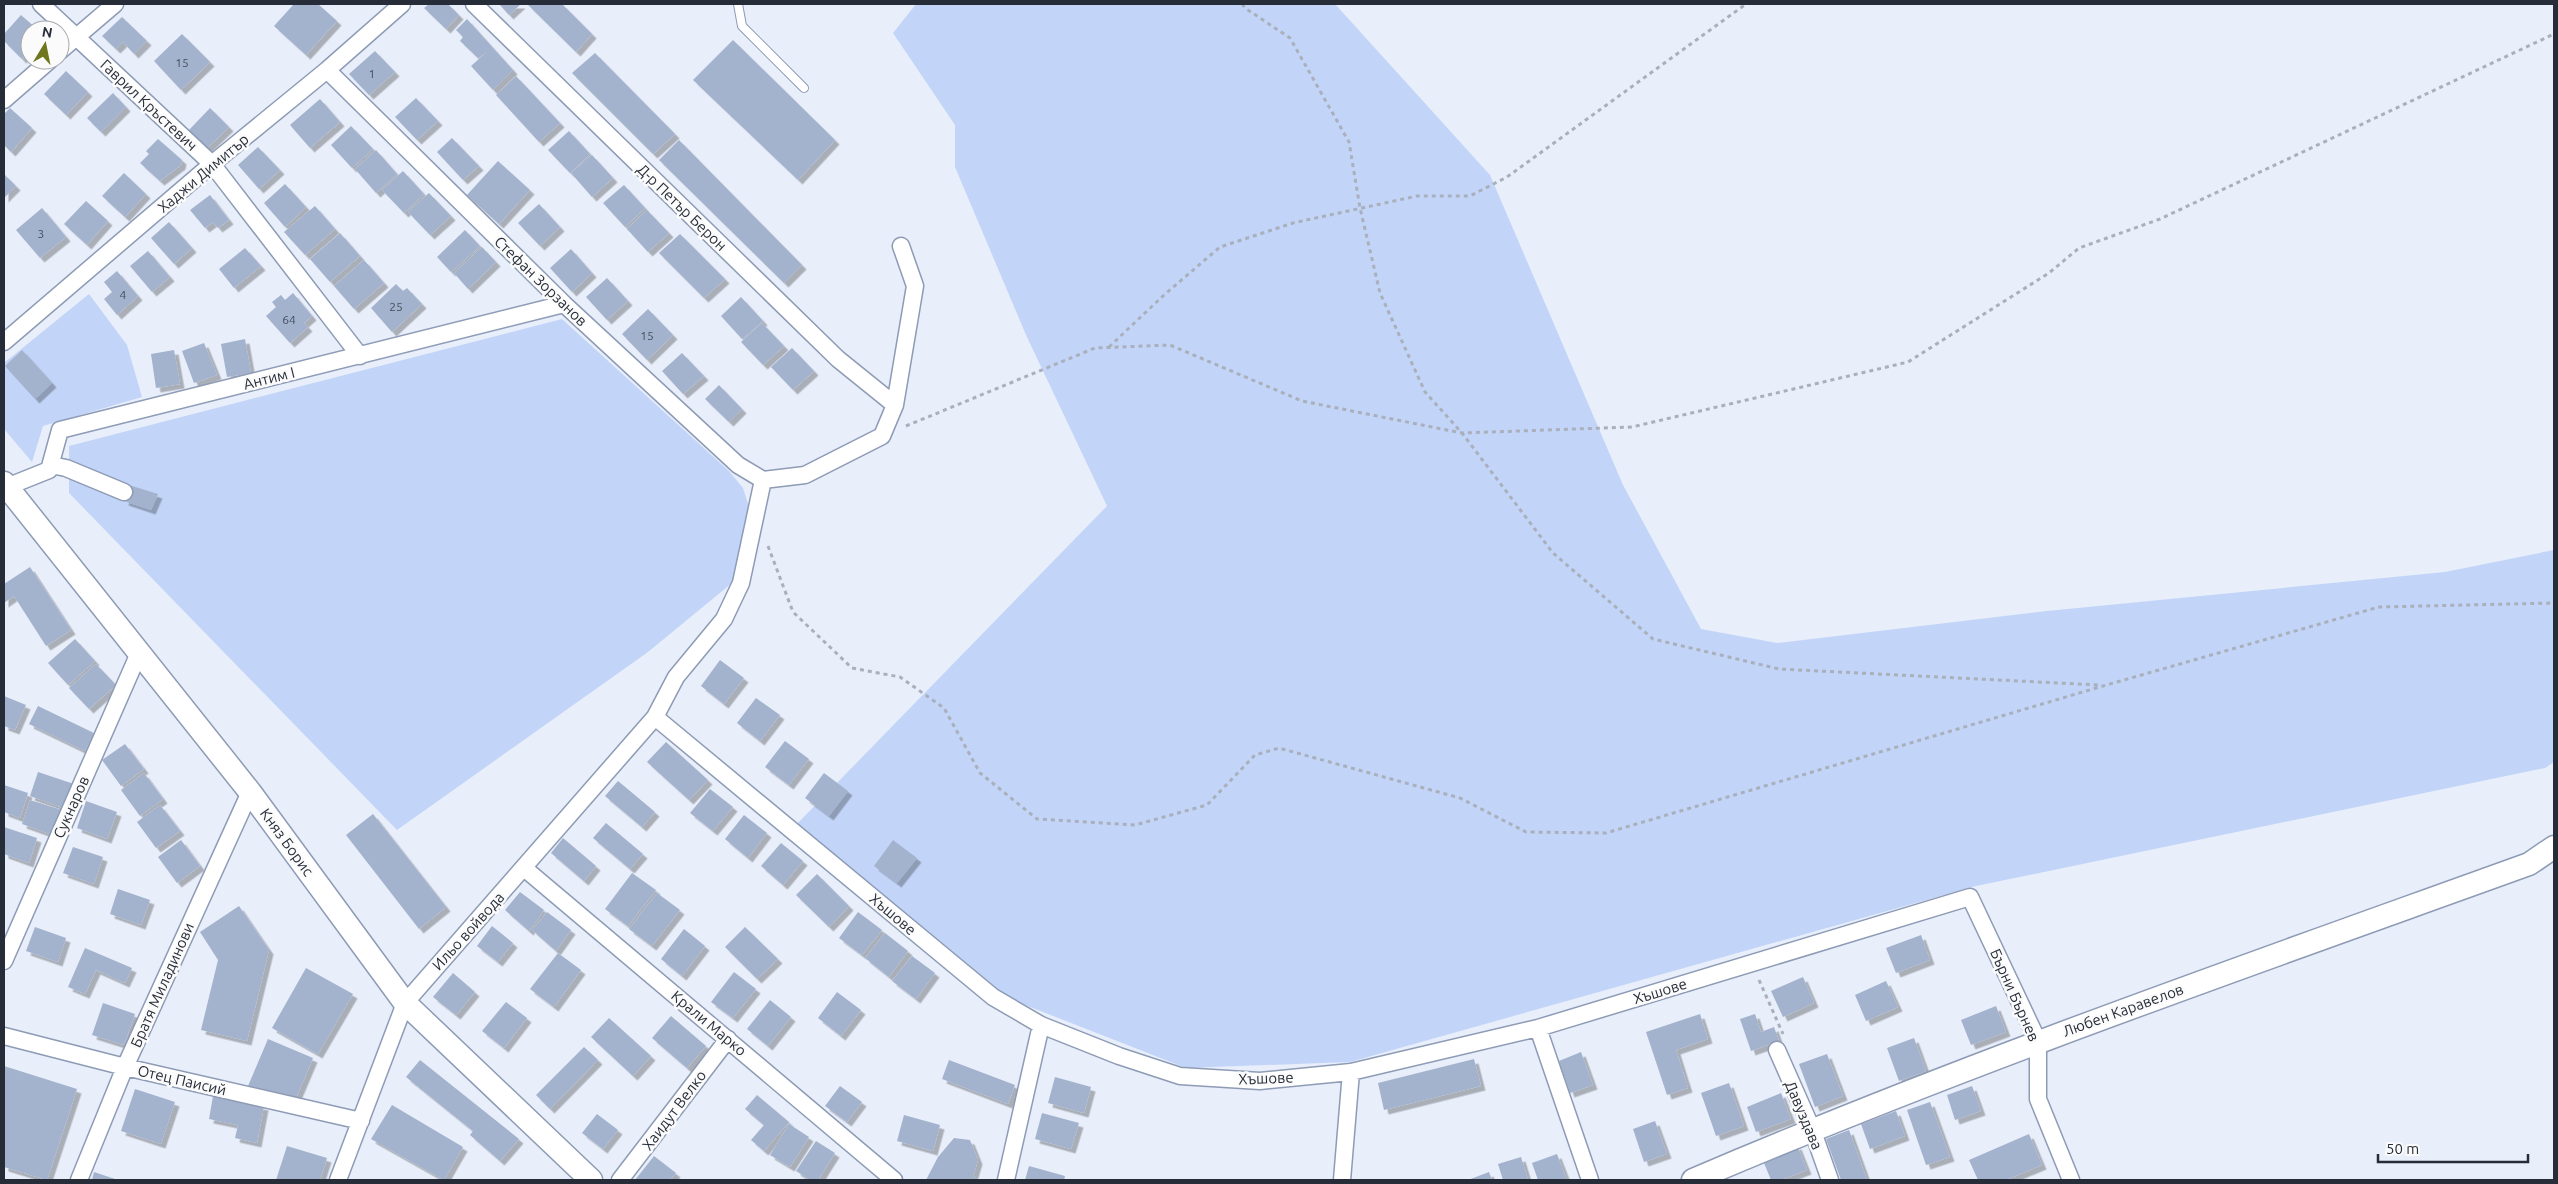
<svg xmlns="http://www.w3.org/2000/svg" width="2558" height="1184" viewBox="0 0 2558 1184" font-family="Ubuntu,sans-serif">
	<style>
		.green { fill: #c2d5f8 }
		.building { fill: #a3b2cd; filter: url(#shadow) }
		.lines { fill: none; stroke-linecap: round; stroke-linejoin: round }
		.lane-casing { stroke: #8d9bb5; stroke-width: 10 }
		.street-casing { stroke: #8d9bb5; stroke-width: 19 }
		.secondary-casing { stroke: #8d9bb5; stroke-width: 25 }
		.path { stroke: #a9afbb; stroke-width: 3; stroke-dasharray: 4 4; stroke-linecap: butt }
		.lane { stroke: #fff; stroke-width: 8 }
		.street { stroke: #fff; stroke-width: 16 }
		.secondary { stroke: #fff; stroke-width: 22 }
		.labels { text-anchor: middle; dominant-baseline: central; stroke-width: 5; stroke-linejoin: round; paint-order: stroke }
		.number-label { font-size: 12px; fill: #464e5d }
		.street-label { font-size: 15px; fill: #272d38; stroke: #fbfbfb }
	</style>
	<defs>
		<filter id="shadow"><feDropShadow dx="4.5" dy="4.5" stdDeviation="0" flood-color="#0004"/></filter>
	</defs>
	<rect width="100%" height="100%" fill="#e8eefa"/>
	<!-- green -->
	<path class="green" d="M916,4H1335L1490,175L1623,485L1701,629L1777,643L2047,611L2445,572L2554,550V762L2545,768L1976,886L1350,1062L1186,1068L997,994L795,826L1107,506L1026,335L955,167V125L893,33Z
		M89,294L127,345L142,397L43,426L32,462L4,429V363Z
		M562,319L729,471L743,488L749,507L732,583L648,652L397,830L69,493V446Z"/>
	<!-- building -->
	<path class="building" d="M294,4H318L337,21L306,55L274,26Z
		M429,4H448L459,15L446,29L424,8Z
		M499,4H521L509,15Z
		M529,4H562L592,34L576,52L528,5Z
		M21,15L38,30H30V50L22,59L4,41V34Z
		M122,17L147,41L134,54L123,42L116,49L102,36Z
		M467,19L513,70L493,90L471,66L488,51L478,58L460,41L463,37L456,30Z
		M182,34L210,62L181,90L154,61Z
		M733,40L835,140L798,180L693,80Z
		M375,51L395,72L369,95L349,74Z
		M595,53L675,134L653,154L572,73Z
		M66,71L88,92L66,115L44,94Z
		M516,76L560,123L539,142L496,95Z
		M113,93L126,107L101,132L87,118Z
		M416,98L438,121L417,140L395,117Z
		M320,99L340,122L310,148L290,125Z
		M10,108L32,128L11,152L4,145V114Z
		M210,108L229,127L207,148L189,130Z
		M351,126L373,149L352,168L331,145Z
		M569,131L590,154L570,173L548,150Z
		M452,138L479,166L463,180L437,152Z
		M158,139L182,160L181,165L160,181L140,163L149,154L146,151Z
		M679,140L802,265L784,283L659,160Z
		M258,147L280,170L259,189L238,165Z
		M376,150L397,174L376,193L355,169Z
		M592,155L613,178L592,197L571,173Z
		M498,161L530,190L499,224L467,195Z
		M403,171L424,194L404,213L382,190Z
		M124,173L146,194L125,217L102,196Z
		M4,174L16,186L4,198Z
		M285,184L306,207L285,227L264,203Z
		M624,185L645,208L625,227L603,203Z
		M429,193L451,216L430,235L408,212Z
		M210,195L229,220L218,228L213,222L205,228L190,210Z
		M86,201L108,221L87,245L64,224Z
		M539,204L560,227L540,246L518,223Z
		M315,206L335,229L305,255L284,232Z
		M42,208L66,237L40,258L16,230Z
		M647,210L669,233L648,252L627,229Z
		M169,222L192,248L174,264L151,238Z
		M465,230L480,246L451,272L437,257Z
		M340,233L360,256L330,282L310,259Z
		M680,234L725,279L704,298L659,253Z
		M482,247L496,262L468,289L454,273Z
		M245,248L261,266L234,288L219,269Z
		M571,249L592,273L572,292L550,268Z
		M148,251L170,277L152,292L130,266Z
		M364,260L384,283L354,309L334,286Z
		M117,271L138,296L117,315L104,299L112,292L104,282Z
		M607,278L628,301L607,320L586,297Z
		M396,284L403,291L407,288L422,304L392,332L371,308Z
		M293,293L312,316L304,323L308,327L290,343L266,316L276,307L272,302L281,295L285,300Z
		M741,297L763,321L742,339L721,316Z
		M648,309L673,335L647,360L622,334Z
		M762,323L784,346L763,365L741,342Z
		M245,339L251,373L227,377L221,344Z
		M204,343L217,375L194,383L182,351Z
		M792,348L814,371L793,390L771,367Z
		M22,350L52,383L35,399L5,366Z
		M174,350L180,384L156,388L151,354Z
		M682,353L704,376L683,394L662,371Z
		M719,385L742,409L729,422L705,399Z
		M129,485L158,494L151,510L124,501Z
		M30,567L71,630L46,646L14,596L4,603V584Z
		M75,639L95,661L68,685L48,663Z
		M720,660L744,678L724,704L701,686Z
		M96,664L116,685L89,709L69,688Z
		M4,696L26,705L15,730L4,726Z
		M756,698L780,715L760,741L737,723Z
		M38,706L94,733L85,751L29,724Z
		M785,741L809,759L789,785L765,767Z
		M666,742L708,780L689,800L647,762Z
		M125,744L144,769L121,786L102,760Z
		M38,772L74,784L66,809L30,796Z
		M144,773L163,799L140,816L121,790Z
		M824,773L848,791L829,816L805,798Z
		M618,781L655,812L642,827L605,796Z
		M4,785L28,793L20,818L4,812Z
		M710,789L733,807L713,831L690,813Z
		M30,800L62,810L53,835L22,824Z
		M86,801L117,812L107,839L77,828Z
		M160,805L180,831L156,848L137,822Z
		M373,814L446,907L419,929L346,835Z
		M744,815L767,833L748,858L725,839Z
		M606,823L643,854L630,869L593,838Z
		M4,827L37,838L29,863L4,854Z
		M563,838L596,866L584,881L551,853Z
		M181,840L200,866L177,883L158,857Z
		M893,840L917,858L897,883L874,866Z
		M781,843L803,861L783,885L761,866Z
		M73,847L103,857L94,884L63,873Z
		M632,873L656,890L628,926L605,909Z
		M817,874L849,906L829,927L796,895Z
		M118,889L150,900L141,925L110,914Z
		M520,892L544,910L529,931L505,910Z
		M657,893L680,910L652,946L629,929Z
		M239,906L269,950L247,1041L201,1030L218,960L200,932Z
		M547,912L571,930L556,951L532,930Z
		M858,912L882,930L862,955L839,938Z
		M492,926L513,943L498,962L477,946Z
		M35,927L66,938L58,962L26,951Z
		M745,927L778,959L757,979L725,947Z
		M684,929L705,946L682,976L661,959Z
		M885,933L908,951L889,977L865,958Z
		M1921,935L1930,960L1896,973L1886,948Z
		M85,948L132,968L125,983L96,970L85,994L68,987Z
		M558,953L581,970L554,1007L530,989Z
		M912,956L935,973L916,999L892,981Z
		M306,968L353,994L318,1054L272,1028Z
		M734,972L756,989L733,1018L711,1002Z
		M453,973L475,992L456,1015L433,997Z
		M1803,977L1814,1003L1783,1017L1771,991Z
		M1886,981L1898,1007L1866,1021L1855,995Z
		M837,992L861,1010L841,1036L818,1018Z
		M770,1000L791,1017L768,1046L747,1029Z
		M506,1002L527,1018L504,1048L482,1031Z
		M103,1003L135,1014L124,1045L92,1035Z
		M1996,1006L2006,1032L1971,1045L1961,1020Z
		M1700,1014L1708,1039L1676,1050L1688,1088L1667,1095L1646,1032Z
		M1755,1014L1761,1032L1774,1027L1779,1041L1751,1051L1740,1019Z
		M671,1016L706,1046L687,1068L652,1038Z
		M609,1018L651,1056L633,1076L591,1037Z
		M1914,1038L1926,1071L1899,1081L1887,1048Z
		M268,1039L313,1058L293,1105L248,1086Z
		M584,1047L598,1060L550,1109L536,1095Z
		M1581,1052L1593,1085L1570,1093L1559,1061Z
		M1827,1054L1843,1096L1815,1107L1799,1064Z
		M1474,1059L1481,1086L1384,1110L1378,1083Z
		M420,1060L519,1139L500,1161L470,1135L473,1131L406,1077Z
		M949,1060L1015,1085L1008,1104L942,1079Z
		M4,1066L77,1089L47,1180L4,1167Z
		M1055,1077L1091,1087L1084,1113L1048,1103Z
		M1729,1083L1744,1126L1716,1136L1701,1093Z
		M840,1086L862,1102L847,1122L825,1106Z
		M1972,1086L1981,1111L1955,1120L1947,1095Z
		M135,1089L175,1102L161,1144L121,1131Z
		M1781,1093L1791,1119L1756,1132L1747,1107Z
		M757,1095L789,1122L764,1151L751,1140L764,1125L745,1109Z
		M213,1096L264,1106L257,1143L235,1138L238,1125L209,1119Z
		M1930,1102L1950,1157L1926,1165L1907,1110Z
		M392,1105L463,1147L444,1180L371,1139Z
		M1896,1111L1905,1136L1870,1149L1861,1124Z
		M1042,1113L1079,1123L1071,1149L1035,1139Z
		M597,1114L618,1130L603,1149L582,1133Z
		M904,1115L940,1125L933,1151L897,1141Z
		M1655,1121L1667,1154L1644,1162L1633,1129Z
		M789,1124L809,1137L790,1167L770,1155Z
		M1849,1130L1867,1180H1841L1826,1139Z
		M2029,1134L2042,1165L2006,1180H1978L1969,1160Z
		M954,1138L970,1140L978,1160L973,1177L982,1180H926L938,1157Z
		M816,1141L835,1153L818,1180H810L796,1171Z
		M1797,1145L1807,1170L1781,1180H1771L1762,1158Z
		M287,1146L327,1158L320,1180H276Z
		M1557,1154L1567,1180H1538L1532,1163Z
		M654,1156L676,1173L670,1180H635Z
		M1521,1157L1528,1180H1503L1498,1164Z
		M1029,1166L1065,1176L1064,1180H1025Z
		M94,1172L118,1180H92Z
		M1489,1172L1492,1180H1468Z"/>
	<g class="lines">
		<!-- lane casing -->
		<g class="lane-casing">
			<path id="lane" d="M738,4L742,26L804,88"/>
		</g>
		<!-- street casing -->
		<g class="street-casing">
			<path id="street" d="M41,4L212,164L360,356
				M474,4L838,359L895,405
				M60,51L115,4
				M327,70L564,304L738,465L763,480
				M4,100L50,60
				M4,342L212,164L327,70L402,4
				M51,465L66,468L124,492
				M763,480L805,475L882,436L895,405L915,286L901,246
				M4,488L49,470L60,430L564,304
				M655,717L993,997L1041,1025L1119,1056L1180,1076L1260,1081L1351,1072L1538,1028L1970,897L2038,1041V1099L2071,1180
				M524,868L894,1180
				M4,961L139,653
				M1538,1028L1590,1180
				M4,1036L125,1067L361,1121
				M1777,1050L1812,1129L1830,1180
				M79,1180L125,1067L250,792
				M338,1180L405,1003L655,717L676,677L724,619L741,583L763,480
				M620,1180L728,1039
				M1006,1180L1041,1025
				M1342,1180L1351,1072"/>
		</g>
		<!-- secondary casing -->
		<g class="secondary-casing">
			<path id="secondary" d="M4,483L250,792L405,1003L591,1180
				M1693,1180C1967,1063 2249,965 2529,864L2554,847"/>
		</g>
		<!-- path -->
		<path class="path" d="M1242,4L1245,8L1290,38L1349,142L1360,208L1380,293L1425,392L1462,433L1553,553L1653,639L1779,669L2099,685
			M1109,347L1164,295L1220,247L1293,223L1417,196H1470L1507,177L1746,4
			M906,426L1095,348L1170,345L1302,401L1462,433L1632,427L1908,362L2049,273L2079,248L2160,219L2554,34
			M768,546L793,612L852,668L900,677L944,708L980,773L1037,819L1135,825L1207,805L1255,755L1279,748L1460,798L1526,832L1606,833L2103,686L2379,607L2554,603
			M1759,980L1783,1034"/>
		<!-- lane -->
		<use href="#lane" class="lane"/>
		<!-- street -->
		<use href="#street" class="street"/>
		<!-- secondary -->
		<use href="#secondary" class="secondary"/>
	</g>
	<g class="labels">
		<!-- number labels -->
		<g class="number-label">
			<text x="182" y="62">15</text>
			<text x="372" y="73">1</text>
			<text x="41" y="233">3</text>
			<text x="123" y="294">4</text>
			<text x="396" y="306">25</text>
			<text x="289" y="319">64</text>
			<text x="647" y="335">15</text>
		</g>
		<!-- street labels -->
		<g class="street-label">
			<text transform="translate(149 105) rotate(43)">Гаврил Кръстевич</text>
			<text transform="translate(203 173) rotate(-40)">Хаджи Димитър</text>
			<text transform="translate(682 207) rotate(44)">Д-р Петър Берон</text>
			<text transform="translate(541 281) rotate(44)">Стефан Зорзанов</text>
			<text transform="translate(269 378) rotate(-14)">Антим I</text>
			<text transform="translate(71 807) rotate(-66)">Сукнаров</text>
			<text transform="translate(287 842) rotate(54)">Княз Борис</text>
			<text transform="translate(893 914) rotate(40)">Хъшове</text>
			<text transform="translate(468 931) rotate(-48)">Ильо войвода</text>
			<text transform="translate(162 985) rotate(-66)">Братя Миладинови</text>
			<text transform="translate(1660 991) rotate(-17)">Хъшове</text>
			<text transform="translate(2015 995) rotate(66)">Бърни Бърнев</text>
			<text transform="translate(2123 1010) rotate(-20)">Любен Каравелов</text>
			<text transform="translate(709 1023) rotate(40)">Крали Марко</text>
			<text transform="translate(1266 1078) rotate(-2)">Хъшове</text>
			<text transform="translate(182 1080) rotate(13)">Отец Паисий</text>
			<text transform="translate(674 1110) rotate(-53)">Хаидут Велко</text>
			<text transform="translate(1804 1115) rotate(67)">Давуздава</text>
		</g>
	</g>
	<!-- border -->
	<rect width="2558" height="1184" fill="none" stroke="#272d38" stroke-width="10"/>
	<!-- north arrow -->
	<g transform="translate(45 45) rotate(10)"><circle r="24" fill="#fbfbfb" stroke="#a6a9ad"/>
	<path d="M0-4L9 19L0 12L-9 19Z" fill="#70761e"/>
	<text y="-8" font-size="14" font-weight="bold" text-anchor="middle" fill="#272d38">N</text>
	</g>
	<!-- scale -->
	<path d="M2378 1154v8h150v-8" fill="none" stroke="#272d38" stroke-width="2.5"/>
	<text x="2386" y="1154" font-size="15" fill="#272d38" stroke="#fbfbfb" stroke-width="4" paint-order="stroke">50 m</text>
</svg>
